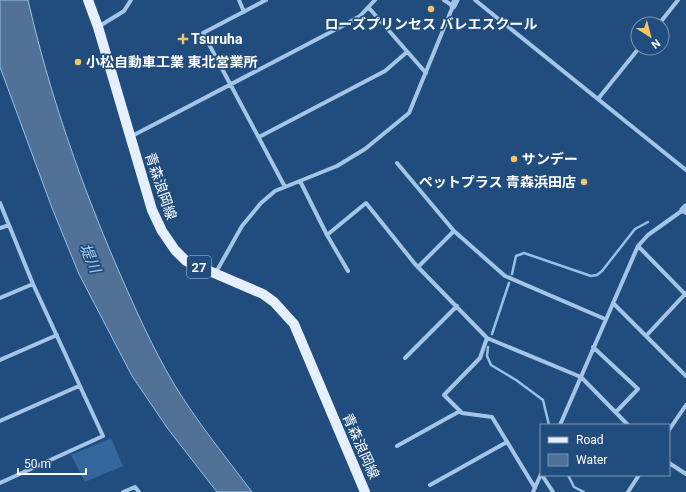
<svg xmlns="http://www.w3.org/2000/svg" width="686" height="492" viewBox="0 0 686 492" font-family="Roboto,'Noto Sans JP',sans-serif">
	<style>
		.green { fill: #33679b }
		.water { fill: #517296; stroke: #97c0e8 }
		.lines { fill: none; stroke-linecap: round; stroke-linejoin: round }
		.stream { stroke: #97c0e8; stroke-width: 2.5 }
		.minor { stroke: #a3c5e7; stroke-width: 4 }
		.tertiary { stroke: #a3c5e7; stroke-width: 7 }
		.primary { stroke: #e5effd; stroke-width: 10 }
		.poi-dot { fill: #f4c464; stroke: #204d7d; stroke-width: 1.5 }
		.labels { text-anchor: middle; dominant-baseline: central; stroke-width: 3.5; stroke-linejoin: round; paint-order: stroke }
		.shield { fill: #204d7d; stroke: #bccad8; stroke-width: 1 }
		.shield-label { font-size: 13px; font-weight: bold; fill: #fff }
		.poi-label { font-size: 14px; font-weight: bold; fill: #fff; stroke: #204d7d; text-anchor: start }
		.street-label { font-size: 14px; fill: #fff; stroke: #204d7d }
		.water-label { font-size: 15px; font-style: italic; fill: #afcfef; stroke: #204d7d }
	</style>
	<rect width="100%" height="100%" fill="#204d7d"/>
	<!-- green -->
	<path class="green" d="M111,438L123,466L85,482L71,455Z"/>
	<!-- water -->
	<path class="water" d="M0,0H28C49,92 80,181 117,267C134,306 152,347 174,384C197,422 225,456 252,492H217L168,429L132,376L79,274L52,208L0,67Z"/>
	<g class="lines">
		<!-- stream -->
		<path class="stream" d="M512,274L516,256L524,253L591,276L597,275L602,271L635,229L648,222
			M492,334L509,283
			M488,347L487,356L491,365L516,380L543,400L549,425
			M568,475L574,487L584,492"/>
		<!-- minor -->
		<path class="minor" d="M239,0L244,12
			M266,0L203,33L285,187
			M475,0L686,170
			M369,8L426,73
			M659,24L678,0
			M98,27L124,11L131,0
			M598,99L639,48
			M132,136L348,23L360,16L375,0
			M259,137L385,71L407,52
			M397,163L454,231L505,276L605,319
			M300,181L327,235L366,203L415,264L487,338L581,377L628,425
			M0,203L33,284L103,436L0,483
			M0,228L9,225
			M327,235L348,271
			M638,246L686,295
			M418,267L454,231
			M215,274L242,226L261,203L275,191L337,166L365,149L409,113L453,6L444,0
			M0,298L33,284
			M613,303L686,376
			M646,336L686,293
			M487,338L480,358L444,395L462,413L492,417L535,488
			M593,347L638,389L616,412
			M405,358L457,306
			M0,360L57,335
			M0,421L79,386
			M560,425L638,246L648,235L683,210L686,213
			M669,430L686,405
			M397,446L460,411
			M669,463L686,474
			M542,475L553,492
			M430,485L507,442
			M123,492L135,487L139,492
			M533,492L541,474
			M628,492L639,475"/>
		<!-- tertiary -->
		<path class="tertiary" d="M453,6L456,0
			M683,210L686,207"/>
		<!-- primary -->
		<path class="primary" d="M88,0L98,27L152,210L162,231L175,250L186,261L263,294L274,302L294,324L365,492"/>
	</g>
	<!-- markers -->
	<g class="poi-dot">
		<circle cx="431" cy="9" r="4"/>
		<path d="M181 33h4v4h4v4h-4v4h-4v-4h-4v-4h4z"/>
		<circle cx="78" cy="62" r="4"/>
		<circle cx="514" cy="159" r="4"/>
		<circle cx="584" cy="182" r="4"/>
	</g>
	<g class="labels">
		<!-- shield labels -->
		<rect class="shield" x="187" y="256" width="24" height="22" rx="3"/>
		<g class="shield-label">
			<text x="199" y="267">27</text>
		</g>
		<!-- poi labels -->
		<g class="poi-label">
			<text x="431" y="24" text-anchor="middle">ローズプリンセス バレエスクール</text>
			<text x="191" y="39">Tsuruha</text>
			<text x="86" y="62">小松自動車工業 東北営業所</text>
			<text x="522" y="159">サンデー</text>
			<text x="576" y="182" text-anchor="end">ペットプラス 青森浜田店</text>
		</g>
		<!-- street labels -->
		<g class="street-label">
			<text transform="translate(161 186) rotate(71)">青森浪岡線</text>
			<text transform="translate(361 446) rotate(66)">青森浪岡線</text>
		</g>
		<!-- water labels -->
		<g class="water-label">
			<text transform="translate(90 258) rotate(67)">堤川</text>
		</g>
	</g>
	<!-- legend -->
	<rect x="540" y="424" width="130" height="52" fill="#204d7d" stroke="#7994b1"/>
	<rect x="548" y="437" width="20" height="6" fill="#e5effd" stroke="#7994b1"/>
	<text x="576" y="444" font-size="12" fill="#ffffff">Road</text>
	<rect x="548" y="454" width="20" height="12" fill="#517296" stroke="#7994b1"/>
	<text x="576" y="464" font-size="12" fill="#ffffff">Water</text>
	<!-- north arrow -->
	<g transform="translate(650 36) rotate(144)"><circle r="19" fill="#204d7d" stroke="#7994b1"/>
	<path d="M0-3L7 15L0 10L-7 15Z" fill="#f4c464"/>
	<text y="-6" font-size="11" font-weight="bold" text-anchor="middle" fill="#ffffff">N</text>
	</g>
	<!-- scale -->
	<path d="M18 468v6h68v-6" fill="none" stroke="#ffffff" stroke-width="2"/>
	<text x="24" y="468" font-size="12" fill="#ffffff" stroke="#204d7d" stroke-width="3" paint-order="stroke">50 m</text>
</svg>
